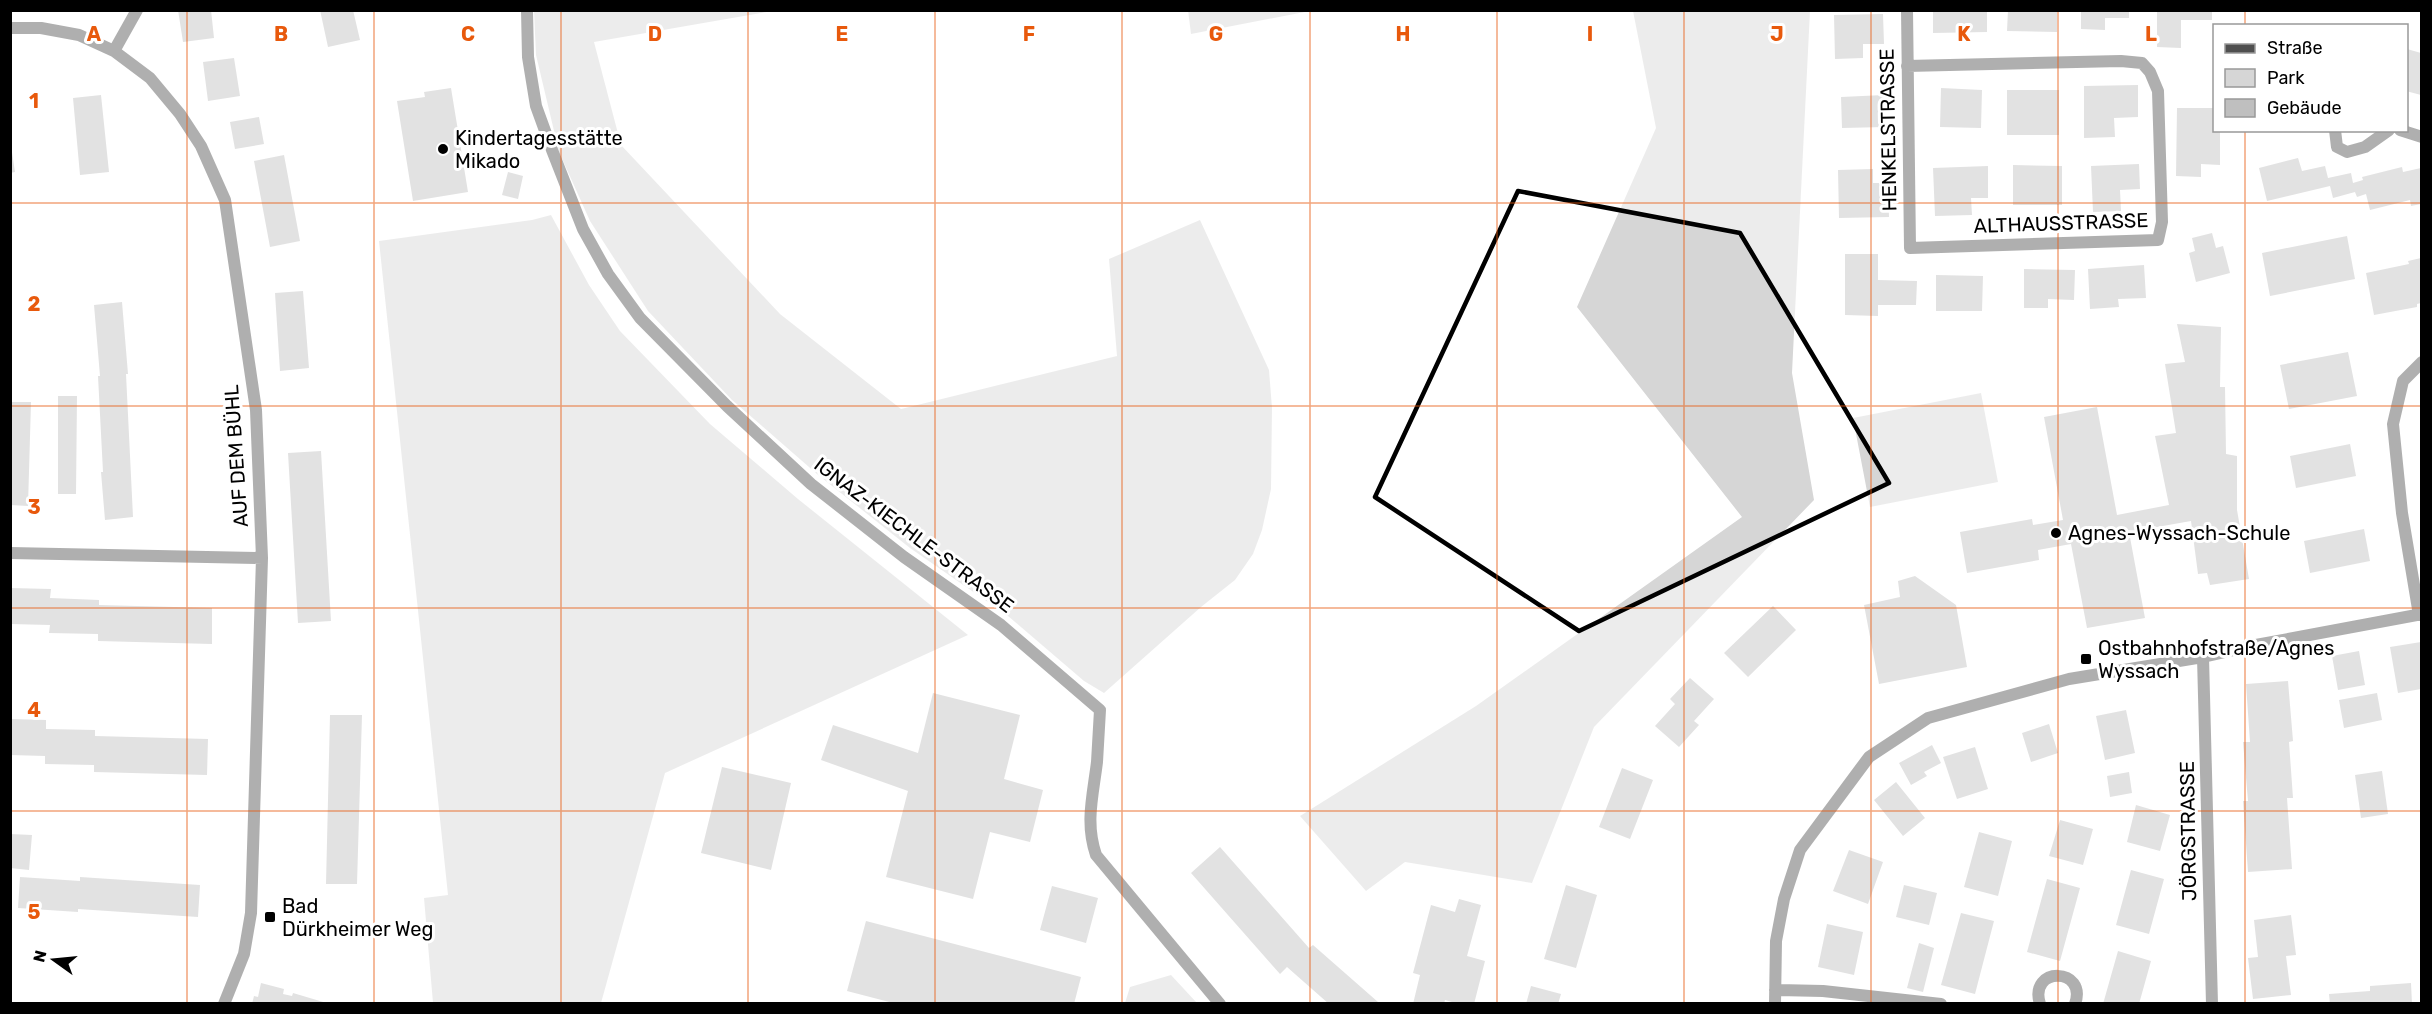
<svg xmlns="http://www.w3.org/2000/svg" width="2432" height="1014" viewBox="0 0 2432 1014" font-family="Rubik,sans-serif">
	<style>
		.green { fill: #d6d6d6 }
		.building { fill: #bfbfbf }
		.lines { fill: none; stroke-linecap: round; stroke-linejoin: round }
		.street { stroke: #4f4f4f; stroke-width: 12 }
		.marked { fill: none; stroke: #000; stroke-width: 4.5; stroke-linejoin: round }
		.grid { fill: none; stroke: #e8590c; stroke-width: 1.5; stroke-opacity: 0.55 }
		.poi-dot { fill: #000; stroke: #fff; stroke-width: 2 }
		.labels { text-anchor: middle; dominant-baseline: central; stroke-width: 6; stroke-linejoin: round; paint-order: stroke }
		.street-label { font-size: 20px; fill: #000; stroke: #fff }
		.poi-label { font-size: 20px; fill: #000; stroke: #fff; text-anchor: start }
		.grid-label { font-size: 20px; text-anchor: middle; font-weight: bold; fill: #e8590c; stroke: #fff; stroke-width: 6; stroke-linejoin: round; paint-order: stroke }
	</style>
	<rect width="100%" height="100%" fill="#fff"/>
	<!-- green -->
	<path class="green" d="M1188,10H1310V11L1191,34Z
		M534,11H772L594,42L621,145L780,314L901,409L1117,356L1109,259L1200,220L1269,370L1272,408L1271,489L1262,530L1253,554L1235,580L1201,607L1104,693L1084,681L1008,616L910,548L817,474L732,400L648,311L590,221L559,152L536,55Z
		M1633,11H1810L1792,373L1814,500L1594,727L1532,883L1405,862L1366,891L1300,816L1476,706L1742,517L1577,307L1656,128Z
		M551,215L589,285L620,331L710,424L798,499L968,635L665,773L601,1003H433L424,898L448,895L379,241L532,220Z
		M1981,393L1998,482L1870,507L1853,418Z
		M1171,975L1197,1003H1125L1130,987Z"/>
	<!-- building -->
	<path class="building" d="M178,10H211L214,38L183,42Z
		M320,10H353L360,40L328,47Z
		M1933,10H1987V32L1933,33Z
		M2008,10H2057V32L2007,31Z
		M2081,10H2129V18H2105V30L2081,29Z
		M2157,10H2212V20H2181V48L2157,47Z
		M1883,14L1884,44H1863V58L1835,59L1834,15Z
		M2407,49L2421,53V95L2406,91Z
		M234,58L240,96L208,101L203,62Z
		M2138,85V117L2114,118L2115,137L2084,138V86Z
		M451,88L468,192L413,201L397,101L425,97L424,92Z
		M1941,88L1982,90L1981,128L1940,127Z
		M2007,90H2059V135H2007Z
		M101,95L109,172L80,175L73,98Z
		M1884,95L1885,127L1842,128L1841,97Z
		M2177,108H2214V130H2220V165L2201,164V177L2176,176Z
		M259,117L264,144L235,149L230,122Z
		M10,139L15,172L10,173Z
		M284,155L300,241L270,247L254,161Z
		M2298,158L2302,171L2325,166L2328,178L2351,173L2353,183L2363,180L2362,177L2402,167L2403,172L2421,168V204L2411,206L2410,200L2370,210L2366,194L2357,197L2355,192L2333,198L2330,186L2267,201L2259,168Z
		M2139,164L2140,189L2120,190L2121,211L2093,212L2091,166Z
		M2013,165L2062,166V205H2013Z
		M1988,166V198H1971L1972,215L1935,216L1933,168Z
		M1873,169V183H1888L1889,217L1839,218L1838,170Z
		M508,172L523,176L518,199L502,195Z
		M2212,233L2216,248L2223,246L2230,273L2196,282L2189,253L2195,251L2192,238Z
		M2347,236L2355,279L2270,296L2262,253Z
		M1845,254H1878V280L1917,281L1916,305H1878V316L1845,315Z
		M2421,258V303L2417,304V307L2374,315L2366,273L2409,264L2408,261Z
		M2144,265L2146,298L2118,299L2119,307L2090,309L2088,269Z
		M2024,269L2075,270L2074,300L2048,299V308H2024Z
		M1936,275L1983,276L1982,311H1936Z
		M303,291L309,368L280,371L275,293Z
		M122,302L128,374H126L133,517L105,520L101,472H103L98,376H100L94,305Z
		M2177,324L2221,327L2220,387H2225L2226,454L2237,456V510L2249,579L2210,585L2207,573L2198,574L2191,521L2129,532L2145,618L2087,628L2071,544L2038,550L2039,560L1967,573L1960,532L2032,519L2033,525L2063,520L2044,417L2097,407L2117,515L2169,505L2155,436L2176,433L2165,364L2185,362Z
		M2348,352L2357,396L2289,409L2280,365Z
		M58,396H77L76,494H58Z
		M10,402H31L28,506L10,505Z
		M2350,444L2356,476L2296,488L2290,456Z
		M321,451L331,621L298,623L288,453Z
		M2364,529L2370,561L2310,573L2304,541Z
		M1915,576L1956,605L1967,667L1879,684L1864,605L1900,597L1898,581Z
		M10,588L51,589L50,598L99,600V605L212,608V644L98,641V634L49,633L50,625L10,624Z
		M1773,606L1796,630L1748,677L1724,653Z
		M2421,642V689L2398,693L2390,647Z
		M2359,651L2365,685L2338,690L2332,656Z
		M1690,678L1714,699L1694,721L1699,725L1679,747L1655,726L1675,704L1670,699Z
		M2288,681L2293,741L2289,742L2293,798H2287L2292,869L2248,872L2243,801H2248L2243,742H2250L2246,684Z
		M933,693L1020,715L1004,779L1043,790L1030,842L990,832L973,899L886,877L908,791L821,760L833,725L918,753Z
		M2377,693L2382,720L2344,728L2339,700Z
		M2126,710L2135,753L2105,760L2096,716Z
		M330,715H362L357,884H326Z
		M10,719L46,720V729L95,730V736L208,739L207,775L94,772V765L45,764V756L10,755Z
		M2049,724L2058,753L2031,762L2022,733Z
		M1932,745L1941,763L1924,772L1927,776L1911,785L1899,763Z
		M1975,747L1988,789L1957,799L1943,757Z
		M722,767L791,783L771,870L701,853Z
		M1622,768L1653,780L1630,839L1599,827Z
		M2382,771L2388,814L2361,818L2355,775Z
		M2129,772L2132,793L2110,797L2107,776Z
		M1896,782L1925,818L1903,836L1874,800Z
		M2136,805L2170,815L2160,851L2127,842Z
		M2060,820L2093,829L2083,865L2049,856Z
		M1979,832L2012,841L1998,896L1964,887Z
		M10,834L32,835L29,870L10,868Z
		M1220,847L1309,948L1313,945L1378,1002L1377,1004H1329L1287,967L1280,974L1191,873Z
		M1849,850L1883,862L1868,904L1833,891Z
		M2131,870L2164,879L2149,934L2116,925Z
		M20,877L80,881V877L200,885L198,917L78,909V912L18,908Z
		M2047,879L2080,888L2060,961L2027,952Z
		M1566,885L1597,895L1576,968L1544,959Z
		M1904,885L1937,893L1929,925L1896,917Z
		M1052,886L1098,898L1086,943L1040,930Z
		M1459,899L1481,905L1467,956L1485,961L1474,1004H1459L1445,1000L1444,1004H1413L1420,975L1413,973L1431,905L1455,912Z
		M1961,913L1994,921L1975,994L1941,985Z
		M2291,915L2296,955L2286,956L2291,995L2253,999L2248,958L2258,957L2254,920Z
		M866,921L1081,977L1074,1004H897L847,991Z
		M1827,924L1863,932L1854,975L1818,967Z
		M1919,943L1934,948L1923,992L1907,988Z
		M2118,951L2151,961L2139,1004H2103Z
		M261,983L284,989L283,994L292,996L293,993L330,1004H252L254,996L258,997Z
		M2411,983L2412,1004H2330L2329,994L2370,991V986Z
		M1531,986L1561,994L1558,1004H1526Z"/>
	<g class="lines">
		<!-- street -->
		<path class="street" d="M527,10L528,57L536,106L552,150L583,229L608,274L640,318L727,406L811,484L904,557L1001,625L1100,710C1099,727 1098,745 1097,762C1093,795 1085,823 1096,855L1220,1004
			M10,28H41L79,35L114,51L150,78L180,114L201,146L225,200L256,410L262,558L251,913L244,954L224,1004
			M114,51L137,10
			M1907,66L2121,61L2142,63L2150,72L2158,91L2162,222L2158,240L1910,248L1907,10
			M2335,130L2337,147L2347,152L2365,147L2389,130
			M2400,130L2422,137
			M10,553L262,558
			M2419,615L2402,513L2393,424L2403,381L2422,362
			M2203,657L2212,1004
			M1775,990L1823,991L1941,1004
			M1775,1004L1776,941L1784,899L1800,850L1869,757L1928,718L2069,679L2203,657L2256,645L2422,614
			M2040,1004C2028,966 2088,967 2075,1004"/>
	</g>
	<!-- marked area -->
	<path d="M0 0H2432V1014H0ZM1518,191L1740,233L1889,483L1579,631L1375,497Z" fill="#fff" fill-opacity=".55" fill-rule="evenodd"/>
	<path class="marked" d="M1518,191L1740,233L1889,483L1579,631L1375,497Z"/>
	<!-- grid -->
	<path class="grid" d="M187,10V1004M374,10V1004M561,10V1004M748,10V1004M935,10V1004M1122,10V1004M1310,10V1004M1497,10V1004M1684,10V1004M1871,10V1004M2058,10V1004M2245,10V26M2245,130V1004M10,203H2422M10,406H2422M10,608H2422M10,811H2422"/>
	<!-- markers -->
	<g class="poi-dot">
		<circle cx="443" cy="149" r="6"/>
		<circle cx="2056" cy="533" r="6"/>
		<rect x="2080" y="653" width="12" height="12" rx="3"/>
		<rect x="264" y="911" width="12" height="12" rx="3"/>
	</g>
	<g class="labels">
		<!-- street labels -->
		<g class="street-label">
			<text transform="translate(1888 130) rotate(-91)">HENKELSTRASSE</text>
			<text transform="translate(2061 223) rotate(-2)">ALTHAUSSTRASSE</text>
			<text transform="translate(236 456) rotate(-94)">AUF DEM BÜHL</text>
			<text transform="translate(914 535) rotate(37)">IGNAZ-KIECHLE-STRASSE</text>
			<text transform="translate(2188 831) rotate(-91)">JÖRGSTRASSE</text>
		</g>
		<!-- poi labels -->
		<g class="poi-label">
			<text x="455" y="138">Kindertagesstätte<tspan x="455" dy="23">Mikado</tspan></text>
			<text x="2068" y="533">Agnes-Wyssach-Schule</text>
			<text x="2098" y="648">Ostbahnhofstraße/Agnes<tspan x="2098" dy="23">Wyssach</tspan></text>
			<text x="282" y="906">Bad<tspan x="282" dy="23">Dürkheimer Weg</tspan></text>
		</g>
	</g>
	<g class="grid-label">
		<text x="94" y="41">A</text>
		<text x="281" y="41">B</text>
		<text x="468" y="41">C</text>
		<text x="655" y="41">D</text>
		<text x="842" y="41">E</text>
		<text x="1029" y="41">F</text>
		<text x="1216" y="41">G</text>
		<text x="1403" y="41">H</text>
		<text x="1590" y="41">I</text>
		<text x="1777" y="41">J</text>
		<text x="1964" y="41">K</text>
		<text x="2151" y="41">L</text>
		<text x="34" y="108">1</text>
		<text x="34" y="311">2</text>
		<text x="34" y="514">3</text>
		<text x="34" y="717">4</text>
		<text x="34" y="919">5</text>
	</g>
	<!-- border -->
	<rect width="2432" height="1014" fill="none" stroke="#000000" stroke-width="24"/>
	<!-- legend -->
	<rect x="2213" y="24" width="195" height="108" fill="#ffffff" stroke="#999999" stroke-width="1.5"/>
	<rect x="2225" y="44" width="30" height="9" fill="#4f4f4f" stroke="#999999" stroke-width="1.5"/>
	<text x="2267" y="54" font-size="18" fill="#000000">Straße</text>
	<rect x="2225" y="69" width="30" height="18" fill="#d6d6d6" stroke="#999999" stroke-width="1.5"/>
	<text x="2267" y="84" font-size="18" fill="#000000">Park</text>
	<rect x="2225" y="99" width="30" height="18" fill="#bfbfbf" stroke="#999999" stroke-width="1.5"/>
	<text x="2267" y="114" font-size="18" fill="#000000">Gebäude</text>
	<!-- north arrow -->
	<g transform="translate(54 960) rotate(285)" stroke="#ffffff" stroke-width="4.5" paint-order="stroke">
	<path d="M0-4.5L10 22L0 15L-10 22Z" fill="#000000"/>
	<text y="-9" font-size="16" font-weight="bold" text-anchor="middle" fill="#000000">N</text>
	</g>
</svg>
